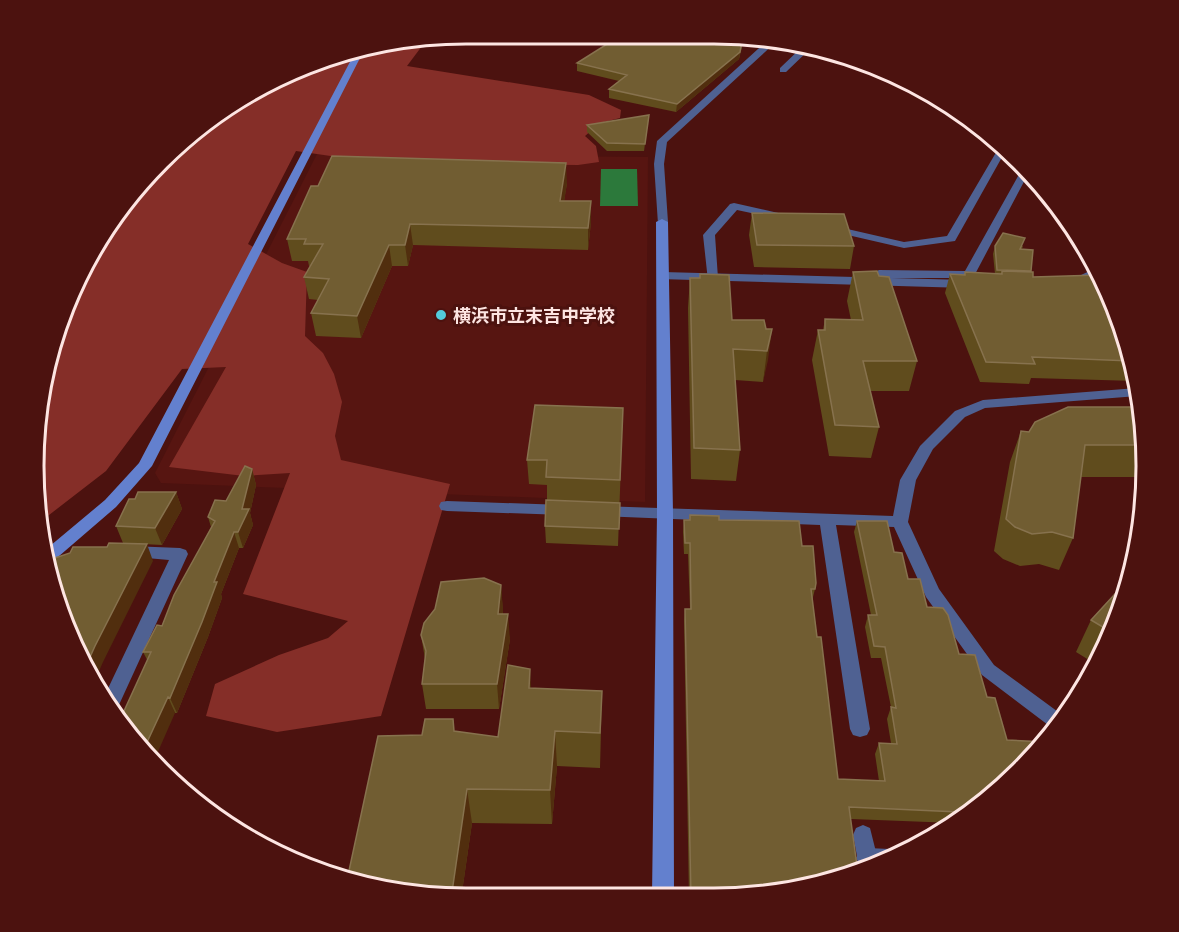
<svg xmlns="http://www.w3.org/2000/svg" width="1179" height="932" viewBox="0 0 1179 932" font-family="Quicksand,'Noto Sans JP',sans-serif">
	<style>
		.built { fill: #571511 }
		.forest { fill: #852e28 }
		.water { fill: #2c793b }
		.lines { fill: none; stroke-linecap: round; stroke-linejoin: round }
		.lane { fill: #4f6192; fill-rule: evenodd }
		.street { fill: #4f6192; fill-rule: evenodd }
		.secondary { fill: #6380ce; fill-rule: evenodd }
		.wall { fill: #604c1d }
		.shaded-wall { fill: #512e0e }
		.building { fill: #715d32; stroke: #87724e; stroke-width: 1.5 }
		.poi-dot { fill: #53cbdb; stroke: #4c120f; stroke-width: 2 }
		.labels { text-anchor: middle; dominant-baseline: central; stroke-width: 6; stroke-linejoin: round; paint-order: stroke }
		.poi-label { font-size: 18px; font-weight: bold; fill: #fde5e2; stroke: #4c120f; text-anchor: start }
		.rim { fill: none; stroke: #fde5e2; stroke-width: 3 }
	</style>
	<rect width="100%" height="100%" fill="#4c120f"/>
	<!-- built -->
	<path class="built" d="M317,154L648,157L645,502L161,483L155,473Z"/>
	<!-- forest -->
	<path class="forest" d="M428,38L407,66L589,95L621,110L620,118L600,123L585,136L596,146L599,162L578,165L379,163L296,151L248,244L282,263L307,272L305,336L323,353L334,374L342,402L335,436L341,460L450,484L381,716L277,732L206,716L215,684L279,655L328,638L348,621L243,594L290,473L244,476L169,467L226,367L182,369L106,471L40,522L33,466L45,379L56,370L46,367L48,354L91,249L160,160L250,91L354,48Z"/>
	<!-- water -->
	<path class="water" d="M601,169H637L638,206H600Z"/>
	<g class="lines">
		<!-- lane -->
		<path class="lane" d="M803,46L811,48L786,72H780V68Z
			M1001,144L1006,150L955,241L904,248L826,230L824,228L830,225L904,242L947,236Z
			M1022,169L1027,176L973,278H882L871,285H863V279L879,270L965,271Z
			M734,203L787,215L789,217L783,220L737,210L715,235L718,278L716,281H708L703,235L730,204Z
			M867,848L890,849L899,855L867,868L860,865L856,858L860,851Z"/>
		<!-- street -->
		<path class="street" d="M601,33L632,34L645,37L641,39Z
			M725,36H750L763,38L759,40L722,41V37Z
			M769,39L777,41L667,142L664,164L668,222L666,224H658L654,164L657,141Z
			M1096,268L1099,275L1070,287L1064,283Z
			M663,272L966,280L972,284L966,288L659,279L657,276Z
			M1137,388L1138,396L985,408L965,417L933,449L916,480L908,522L939,589L994,665L1065,717L1056,731L982,675L926,597L894,527L836,525L870,729L867,735L860,737L853,735L850,729L820,525L600,516L594,515L592,511L594,507L600,506L893,516L900,480L920,446L955,411L983,400Z
			M447,501L564,505L570,506L572,510L570,514L564,515L447,511L441,510L439,506L441,502Z
			M130,546L180,548L186,550L188,554L118,707L113,713L103,699L169,560L124,556L122,552L124,548Z
			M863,825L870,828L879,864L860,872L853,835L856,828Z"/>
		<!-- secondary -->
		<path class="secondary" d="M360,47V58L152,466L116,507L51,563L46,565L44,551L105,500L139,463L352,58V49Z
			M662,219L668,222L673,513L674,897L652,896L657,513L656,222Z"/>
	</g>
	<!-- wall -->
	<path class="wall" d="M654,34H739L703,36Z
		M743,43L739,59L676,112L609,98V89L619,81L577,71V63Z
		M649,115L644,151H607L587,132V125Z
		M567,183L564,201H591V222L588,250L413,245L408,266H392L361,338L316,336L311,313L318,300L309,299L304,277L311,266H309L308,261H292L287,239Z
		M752,213L854,246L850,269L754,267L749,235Z
		M995,246H1023L1022,249L1033,250L1031,272L1033,277L1097,275L1098,271L1123,327L1136,381L1031,378L1029,384L980,382L945,293L950,274L964,275L995,274L993,254Z
		M853,272L917,361L909,391H870L879,427L871,458L829,456L812,360L818,330H823L825,319L851,320L847,301Z
		M700,274L732,320L766,329H772L763,382L735,380L740,450L736,481L691,479L688,308L690,278H700Z
		M623,408L618,546L546,543L545,526L547,500V485L529,484L527,460Z
		M1142,410L1144,477H1081L1073,538L1059,570L1039,564L1020,566L1003,559L994,551L1010,462L1021,431L1029,432Z
		M252,469L256,485L250,513L253,525L243,548H239L221,594L222,598L208,637L177,713H175L143,652L162,626L211,527L208,517L226,501Z
		M176,492L182,509L162,545L123,543L116,526L135,499Z
		M690,515L719,520L802,546L815,589L812,601L838,779L879,781L875,754L879,743H891L887,719L891,707L881,658H871L865,627L868,615H871L854,532L857,521L894,552L908,579L959,654L998,792L954,823L851,819L742,898L689,897L684,620L685,609H690L688,554H684L683,532L684,520H689Z
		M501,585L503,614L510,639L499,709H426L422,684L425,659L421,635Z
		M1128,586L1101,658L1097,665L1076,652L1091,620Z
		M531,689L602,691L600,768L557,766L552,824L472,823L462,892L382,891L422,735L453,719L454,731L498,737Z"/>
	<!-- shaded-wall -->
	<path class="shaded-wall" d="M743,35L739,59L676,112L677,104Z
		M566,163L567,183L561,222L560,201Z
		M591,201V222L588,250V228Z
		M410,224L413,245L408,266L405,245Z
		M389,245L392,266L361,338L357,316Z
		M772,329L768,360L763,382L767,351Z
		M252,469L256,485L250,513L253,525L243,548L238,532L242,509Z
		M176,492L182,509L162,545L155,528Z
		M234,532L239,548L221,594L222,598L208,637L177,713L170,698L214,582Z
		M147,544L153,561L103,662L93,685L85,668L95,646Z
		M501,585L503,610L501,639L498,614Z
		M508,614L510,639L499,709L497,684Z
		M530,669L532,704L529,688Z
		M168,697L175,713L153,763L142,753Z
		M555,731L557,766L552,824L550,790Z
		M467,789L472,823L462,892H452Z"/>
	<!-- building -->
	<path class="building" d="M623,34H653L694,38L743,35L740,52L677,104L609,89L627,75L577,63Z
		M649,115L645,144L607,143L587,125Z
		M332,156L566,163L560,201H591L588,228L410,224L405,245H389L357,316L311,313L329,279L304,277L323,244H304L306,239H287L311,186H318Z
		M752,213L844,214L854,246L757,245Z
		M1003,233L1025,238L1020,249L1033,250L1031,271L997,270L995,246Z
		M877,271L879,276L889,277L917,361H863L879,427L835,425L818,330H825V319L863,320L853,272Z
		M1002,271L1033,272V277L1099,275L1123,327L1131,361L1032,357L1035,364L986,362L950,274L965,275V272L1002,274Z
		M700,274L729,275L732,320H764L766,329H772L767,351L733,349L740,450L694,448L690,278H700Z
		M535,405L623,408L620,480L546,477L547,460H527Z
		M1068,407H1142L1143,445H1085L1073,538L1052,532L1032,534L1015,527L1006,519L1021,431L1029,432L1035,422Z
		M245,466L252,469L242,509H249L238,532H234L214,582H217L202,622L170,698L168,697L142,753L119,722L151,652H143L157,625L162,626L174,595L215,521L208,517L215,500L226,501Z
		M138,492H176L155,528L116,526L129,499H135Z
		M546,500L620,503L619,529L545,526Z
		M690,515L719,516V520L799,521L802,546H813L816,583L815,589H811L817,637H821L838,779L885,781L879,743L897,744L891,707L896,708L885,647L874,646L868,615H877L857,521H887L894,552L902,553L908,579H920L927,607L943,608L948,615L959,654L975,655L987,697L995,698L1007,740L1045,742L998,792L963,817H960L959,812L849,807L858,873L852,876L742,898L691,897L685,609H691L690,543H685L684,520H690Z
		M109,543L147,544L95,646L85,668L48,578L47,571L55,558L70,553L73,547H107Z
		M484,578L501,585L498,614H508L497,684H422L426,651L421,635L424,623L435,609L441,582Z
		M1125,583L1128,586L1111,632L1091,620Z
		M508,665L530,669L529,688L602,691L600,733L555,731L550,790L467,789L452,892L382,891L347,880L378,736L422,735L425,719H453L454,731L498,737Z"/>
	<!-- markers -->
	<circle class="poi-dot" cx="441" cy="315" r="6"/>
	<g class="labels">
		<!-- poi labels -->
		<g class="poi-label">
			<text x="453" y="315">横浜市立末吉中学校</text>
		</g>
	</g>
	<!-- crop -->
	<path d="M0 0H1179V932H0ZM466 44H714A422 422 0 0 1 1136 466V466A422 422 0 0 1 714 888H466A422 422 0 0 1 44 466V466A422 422 0 0 1 466 44Z" fill="#4c120f" fill-rule="evenodd"/>
	<path class="rim" d="M466 44H714A422 422 0 0 1 1136 466V466A422 422 0 0 1 714 888H466A422 422 0 0 1 44 466V466A422 422 0 0 1 466 44Z"/>
</svg>
